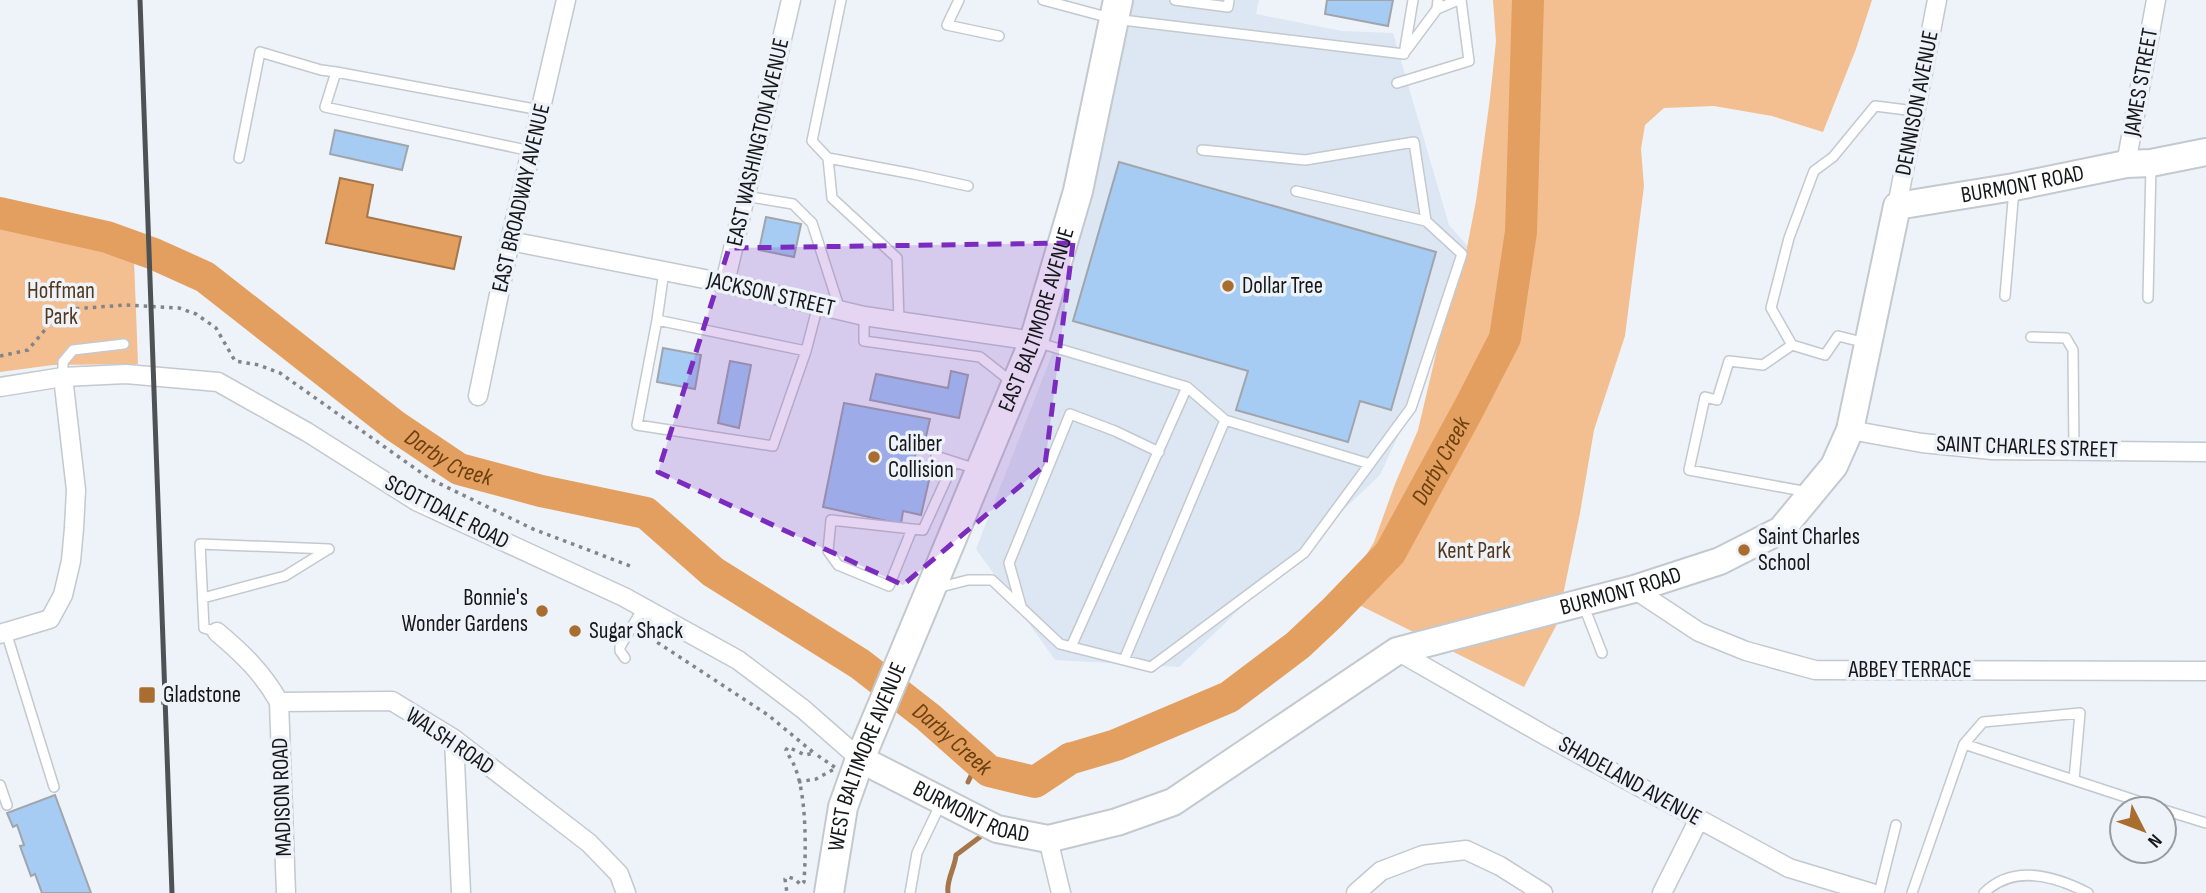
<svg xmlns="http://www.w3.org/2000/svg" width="2206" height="893" viewBox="0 0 2206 893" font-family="'Sofia Sans Condensed',sans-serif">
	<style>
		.built { fill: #dce7f3 }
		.green { fill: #f3bf90 }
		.water { fill: #e39f5f; stroke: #a5764a; stroke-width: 2 }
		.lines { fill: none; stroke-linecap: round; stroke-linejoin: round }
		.stream { stroke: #a5764a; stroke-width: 5 }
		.river { stroke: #e39f5f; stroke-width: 32 }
		.building { fill: #a6ccf3; stroke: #a0a5ab; stroke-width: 2 }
		.lane-casing { stroke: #c3c9ce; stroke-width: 12 }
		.street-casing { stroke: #c3c9ce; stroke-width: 21 }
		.secondary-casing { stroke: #c3c9ce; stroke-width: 30 }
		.primary-casing { stroke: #c3c9ce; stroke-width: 32 }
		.path { stroke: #818589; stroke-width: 3.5; stroke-dasharray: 3.5 5; stroke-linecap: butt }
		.lane { stroke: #fff; stroke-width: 9 }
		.street { stroke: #fff; stroke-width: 18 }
		.secondary { stroke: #fff; stroke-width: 26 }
		.primary { stroke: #fff; stroke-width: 28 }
		.rail { stroke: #4f5255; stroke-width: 5 }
		.marked { fill: #7b2cbf; fill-opacity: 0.2; stroke: #7b2cbf; stroke-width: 5; stroke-dasharray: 14 9; stroke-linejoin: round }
		.poi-dot { fill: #a96d2f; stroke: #edf3f9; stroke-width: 2.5 }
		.labels { text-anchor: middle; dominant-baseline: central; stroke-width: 7; stroke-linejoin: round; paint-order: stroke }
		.street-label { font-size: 23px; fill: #151719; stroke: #edf3f9 }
		.poi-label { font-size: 23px; fill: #151719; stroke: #edf3f9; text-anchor: start }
		.park-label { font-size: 23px; fill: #54371c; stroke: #edf3f9 }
		.water-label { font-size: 24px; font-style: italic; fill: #6c400e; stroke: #edf3f9 }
	</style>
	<rect width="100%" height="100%" fill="#edf3f9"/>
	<!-- built -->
	<path class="built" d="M1129,0H1259L1256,14L1342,31L1393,33L1449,225L1480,260L1380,475L1179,667L1055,660L976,549L1062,329L1056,309Z"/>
	<!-- green -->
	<path class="green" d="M1493,0H1872L1856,49L1823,132L1772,116L1714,106L1664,108L1645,125L1641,149L1644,186L1625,336L1594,430L1580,513L1557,624L1524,687L1339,595L1350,582L1374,542L1395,484L1418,430L1444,320L1464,263L1476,201L1490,98L1496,41Z
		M0,225L134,259L138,364L53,365L0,372Z"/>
	<!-- water -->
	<path class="water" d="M340,178L373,185L367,217L461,237L454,269L326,243Z"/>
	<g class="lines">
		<!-- stream -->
		<path class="stream" d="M968,782L978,761
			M948,893C946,880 955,868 956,855L980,837"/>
		<!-- river -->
		<path class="river" id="s1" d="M0,213L107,237L154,254L205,277L395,426L459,469L541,491L646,513L713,572L860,664L928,717L989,771L1035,782L1071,758L1069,759L1116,745L1229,697L1298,645L1332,613L1390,553L1468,410L1505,338L1521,232L1528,0"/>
	</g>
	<!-- building -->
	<path class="building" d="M1327,0H1393L1388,26L1325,14Z
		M335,130L408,146L402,170L330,154Z
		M1119,162L1436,252L1391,410L1360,401L1348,442L1236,410L1248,371L1073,321Z
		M766,217L801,224L794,257L759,250Z
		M663,348L701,355L695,389L657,382Z
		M730,361L751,365L739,428L718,423Z
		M951,371L968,375L959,418L870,400L876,374L948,388Z
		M844,403L930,419L925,441L918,440L912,473L930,476L921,515L903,511L901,524L823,507Z
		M55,795L91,893H42L35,874L31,876L20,846L24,845L17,825L13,827L7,813Z"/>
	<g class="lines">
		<!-- lane casing -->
		<g class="lane-casing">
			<path id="lane" d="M841,0L812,141L828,158L832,198L897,258L899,321
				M959,0L947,25L999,36
				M1043,0L1114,19L1404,54L1413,0
				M1175,0L1228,7L1229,0
				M1437,9L1458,0
				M1405,52L1437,9L1438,0
				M1397,83L1469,61L1461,0
				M531,151L325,107L336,72L540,110
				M239,158L260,52L321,70L336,72
				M828,158L913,174L968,186
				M1296,191L1426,221
				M745,196L793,204L812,223L840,310
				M664,271L657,320L806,351L818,305
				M2005,296L2014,189
				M2148,298L2151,165
				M864,316V341L980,357L1013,383
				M657,320L637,425L773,446L806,351
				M2031,337L2066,338L2073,350L2074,451
				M1036,342L1187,387
				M1866,343L1838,336L1825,355L1792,345L1771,308L1789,238L1814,171L1833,157L1875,106L1915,111
				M1792,345L1763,365L1729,361L1717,400L1705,397L1689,470L1808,492
				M63,377V362L73,350L124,344
				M936,456L976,469
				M912,529L889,586L838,565L828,551L831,520L912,529L923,530L954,462
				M937,588L968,580H992L1060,644L1151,667L1304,553L1411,408L1462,254L1426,221L1414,142L1305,160L1202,150
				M203,598L285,576L327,550
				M1583,604L1602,653
				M1021,606L1009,563L1070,414L1115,431L1159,452
				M6,632L54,787
				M217,632L204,628L200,544L329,549
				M1071,647L1187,387L1225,420L1370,464
				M625,658L620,651V647L643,608
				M1124,660L1225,420
				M1964,744L2162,809
				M0,785L7,805
				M2164,810L2206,823
				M910,893L917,853L941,803
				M1879,893L1896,825
				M1912,893L1964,744L1983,722L2080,713L2074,780
				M1984,893C2013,864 2055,876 2088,893"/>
		</g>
		<!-- street casing -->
		<g class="street-casing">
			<path id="street" d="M2126,164L2156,0
				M1897,206L1937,0
				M510,241L725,283L864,316L1034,341
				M725,283L791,0
				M0,387L63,377L126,374L218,382L307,432L416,501L624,597L738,660L803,709L860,759
				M478,396L510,241L566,0
				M1850,430L1922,443L1992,450L2206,452
				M1634,589L1699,632L1746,651L1815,670L2206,671
				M217,632C242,653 263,673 279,702L392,701L454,739L589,843L619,874L626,893
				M0,634L50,619L63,595L71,561L74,528L76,490L63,377
				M1397,651L1546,736L1789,868L1872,893
				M279,702L286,893
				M454,739L461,893
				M1048,839L1061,893
				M1356,893L1381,871L1423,855L1466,850L1500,866L1543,893
				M1662,893L1699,819"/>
		</g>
		<!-- secondary casing -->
		<g class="secondary-casing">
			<g id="secondary">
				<path id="s2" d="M860,759L997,829L1048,839L1117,822L1173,802L1397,651L1634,589L1720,561L1781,530L1834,466L1850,430L1897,206L2014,187L2126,164L2151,163L2206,152"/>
			</g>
		</g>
		<!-- primary casing -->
		<g class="primary-casing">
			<g id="primary">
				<path id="s3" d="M829,893L843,807L860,759L1034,341L1078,191L1118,0"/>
			</g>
		</g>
		<!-- path -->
		<path class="path" d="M0,356L28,350L55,318L73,309L125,305L179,308L196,314L216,328L235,361L259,365L280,373L430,479L533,529L633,567
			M643,633L768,715L814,753L805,755L788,747L786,750C788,755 792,760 794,765C807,794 806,850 804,882L801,885L795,879L788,877L785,879L787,893
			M161,703L179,702
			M798,782L816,779L836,768L814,753"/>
		<!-- lane -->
		<use href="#lane" class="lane"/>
		<!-- street -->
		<use href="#street" class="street"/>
		<!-- secondary -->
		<use href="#secondary" class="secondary"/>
		<!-- primary -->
		<use href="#primary" class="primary"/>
		<!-- rail -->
		<path class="rail" d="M140,0L172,893"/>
	</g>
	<!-- marked area -->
	<path class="marked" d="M1073,243L1045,465L903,585L658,472L729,248Z"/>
	<!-- markers -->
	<g class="poi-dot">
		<circle cx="1228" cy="286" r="7"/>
		<circle cx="874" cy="457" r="7"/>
		<circle cx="1744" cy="550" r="7"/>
		<circle cx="542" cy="611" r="7"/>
		<circle cx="575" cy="631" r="7"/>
		<rect x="138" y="686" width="18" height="18" rx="3.5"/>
	</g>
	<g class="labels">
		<!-- street labels -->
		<g class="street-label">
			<text transform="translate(2141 82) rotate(-80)">JAMES STREET</text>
			<text transform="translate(1917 103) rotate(-79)">DENNISON AVENUE</text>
			<text transform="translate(758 142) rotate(-77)">EAST WASHINGTON AVENUE</text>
			<text stroke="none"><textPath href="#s2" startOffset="1489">BURMONT ROAD</textPath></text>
			<text transform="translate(521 198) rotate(-77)">EAST BROADWAY AVENUE</text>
			<text transform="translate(771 294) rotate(13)">JACKSON STREET</text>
			<text stroke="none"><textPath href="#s3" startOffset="612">EAST BALTIMORE AVENUE</textPath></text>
			<text transform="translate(2027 447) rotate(2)">SAINT CHARLES STREET</text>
			<text transform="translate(447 512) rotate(27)">SCOTTDALE ROAD</text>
			<text stroke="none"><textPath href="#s2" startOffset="838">BURMONT ROAD</textPath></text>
			<text x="1910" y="670">ABBEY TERRACE</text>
			<text transform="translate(450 741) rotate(34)">WALSH ROAD</text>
			<text stroke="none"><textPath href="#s3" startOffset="142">WEST BALTIMORE AVENUE</textPath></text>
			<text transform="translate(1630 781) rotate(29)">SHADELAND AVENUE</text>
			<text transform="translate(282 797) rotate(-92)">MADISON ROAD</text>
			<text stroke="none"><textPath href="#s2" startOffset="124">BURMONT ROAD</textPath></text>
		</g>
		<!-- poi labels -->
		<g class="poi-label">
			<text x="1242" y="286">Dollar Tree</text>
			<text x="888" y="444">Caliber<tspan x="888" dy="26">Collision</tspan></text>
			<text x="1758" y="537">Saint Charles<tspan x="1758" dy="26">School</tspan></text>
			<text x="528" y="598" text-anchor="end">Bonnie's<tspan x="528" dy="26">Wonder Gardens</tspan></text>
			<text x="589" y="631">Sugar Shack</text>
			<text x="163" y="695">Gladstone</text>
		</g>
		<!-- park labels -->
		<g class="park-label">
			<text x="61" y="291">Hoffman<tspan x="61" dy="26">Park</tspan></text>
			<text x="1474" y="551">Kent Park</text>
		</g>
		<!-- water labels -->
		<g class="water-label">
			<text stroke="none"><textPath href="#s1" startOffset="520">Darby Creek</textPath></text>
			<text stroke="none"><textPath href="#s1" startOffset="1743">Darby Creek</textPath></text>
			<text stroke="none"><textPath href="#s1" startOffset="1108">Darby Creek</textPath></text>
		</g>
	</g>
	<!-- north arrow -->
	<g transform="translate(2143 830) rotate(132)"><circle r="33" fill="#edf3f9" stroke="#979b9f" stroke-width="2"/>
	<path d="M0-5L12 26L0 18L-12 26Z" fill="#a96d2f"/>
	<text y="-10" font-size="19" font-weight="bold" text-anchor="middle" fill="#151719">N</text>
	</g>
</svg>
